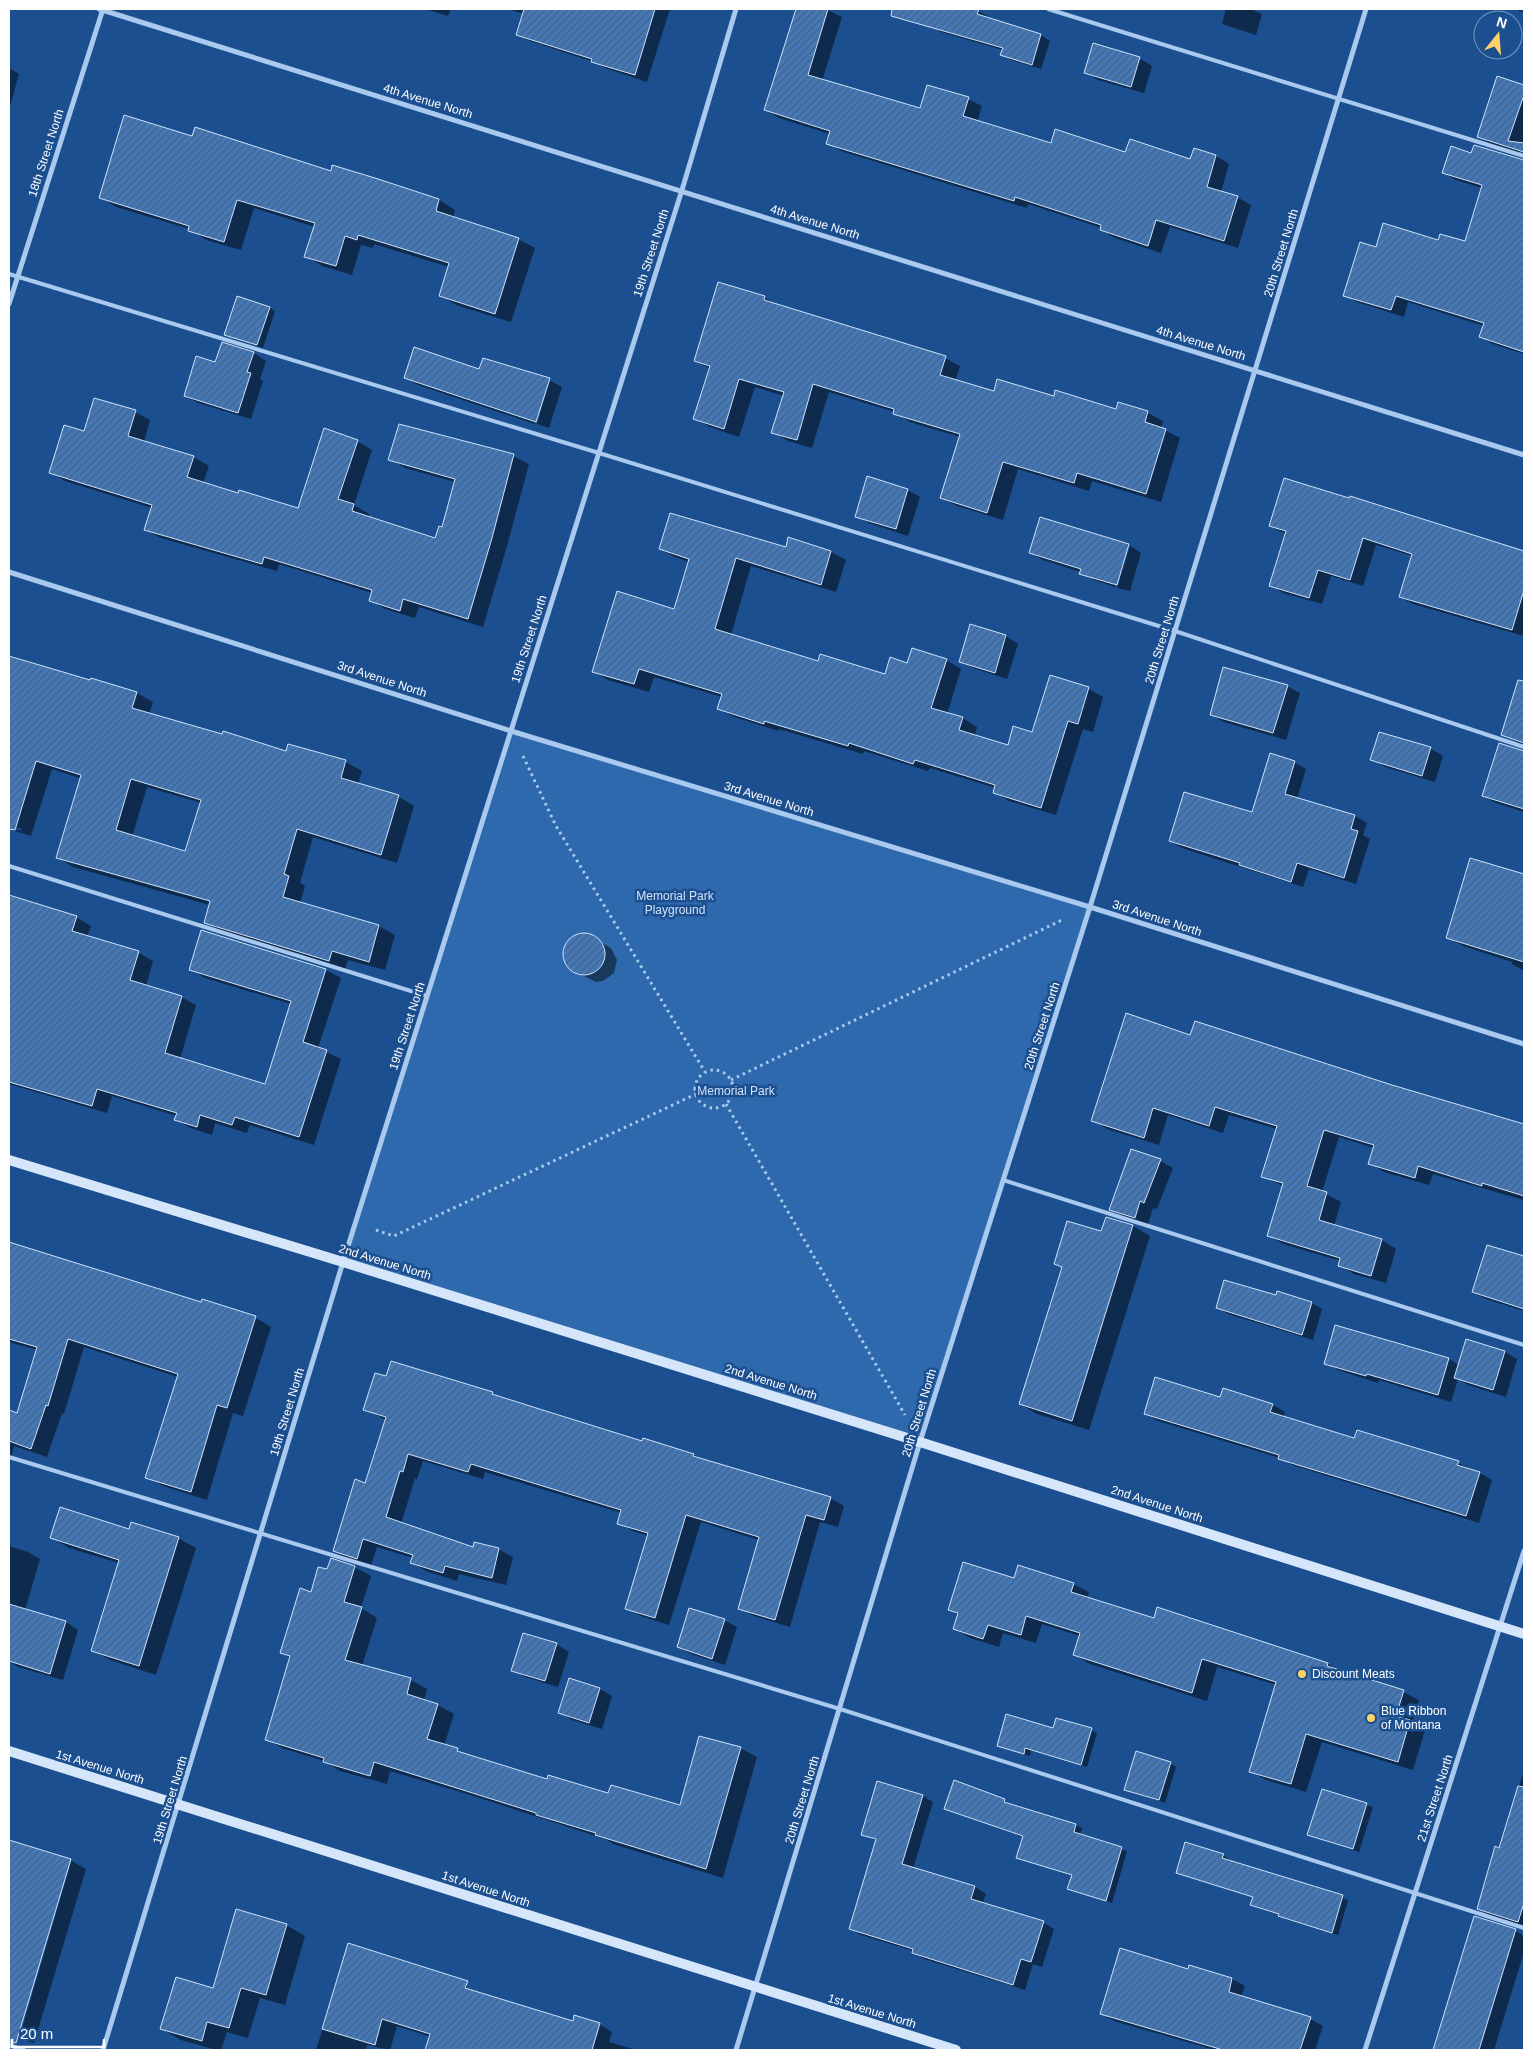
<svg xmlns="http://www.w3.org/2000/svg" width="1533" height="2059" viewBox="0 0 1533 2059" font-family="Arial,sans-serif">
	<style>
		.park { fill: #2e69ad }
		.shadow { fill: #0007; fill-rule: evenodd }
		.building { fill: url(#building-hatch); stroke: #cfe3fa; fill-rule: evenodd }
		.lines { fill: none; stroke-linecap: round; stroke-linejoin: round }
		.path { stroke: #a9c9ee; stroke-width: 3; stroke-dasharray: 2.5 4; stroke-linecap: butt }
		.lane { stroke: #a9c9ee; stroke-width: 4 }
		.street { stroke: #a9c9ee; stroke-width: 5 }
		.secondary { stroke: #d6e6fa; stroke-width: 10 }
		.poi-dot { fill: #ffd166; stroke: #1b4f8f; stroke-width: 2 }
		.labels { text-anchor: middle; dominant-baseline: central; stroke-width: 5; stroke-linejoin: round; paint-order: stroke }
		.street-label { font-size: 12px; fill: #fff; stroke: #1b4f8f }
		.park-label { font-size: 12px; fill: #cfe3fa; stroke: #1b4f8f }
		.poi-label { font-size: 12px; fill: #fff; stroke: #1b4f8f; text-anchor: start }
	</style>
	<defs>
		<pattern id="building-hatch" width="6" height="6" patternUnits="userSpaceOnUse" patternTransform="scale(1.25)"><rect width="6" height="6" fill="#4478b7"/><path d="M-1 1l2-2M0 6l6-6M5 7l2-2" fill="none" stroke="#486282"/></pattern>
	</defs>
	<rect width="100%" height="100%" fill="#1b4f8f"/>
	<!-- park -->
	<path class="park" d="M511,731L1090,907L920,1442L343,1262Z"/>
	<!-- shadow -->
	<path class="shadow" d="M425,9H451L448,16Z
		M508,9H670L647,82L605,68L591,61L530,41L517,34L524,14Z
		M797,9H826L842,17L822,81L920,110L968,99L982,106L977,122L1051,144L1191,161L1195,149L1216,156L1229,164L1221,192L1237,197L1251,205L1238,248L1170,227L1161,253L1115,238L1101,230L1102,228L1028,204L1027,208L841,151L828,143L830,134L779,118L765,110Z
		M937,9H974L988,16L987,19L1041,35L1050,41L1041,69L1011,60L1002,55L1003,50L941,32L932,26Z
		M1226,9H1250L1262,14L1256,35L1222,24Z
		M1515,9H1524V12L1519,11Z
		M1139,58L1152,66L1144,93L1098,80L1086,73Z
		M9,68L19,74L9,110Z
		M1498,78L1524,87V138L1519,153L1491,144L1478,137Z
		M193,137L331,173L375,180L439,200L455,210L453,218L518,239L535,248L511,322L456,305L440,295L449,267L374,244L373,248L361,245L352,275L322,266L306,256L315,227L254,208L241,250L206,240L190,229L116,207L100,197Z
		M1514,167L1524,173V186L1521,195L1524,196V354L1493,344L1481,337L1484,326L1408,302L1404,317L1357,302L1345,295L1377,249L1439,242L1465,243L1482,188L1456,180L1444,173Z
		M719,284L765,298L778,305L945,358L960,366L955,381L994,393L1054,398L1117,410L1119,404L1148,413L1163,421L1161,428L1180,438L1161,502L1092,481L1089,491L1018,469L1003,520L957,506L942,498L960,437L910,422L895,412L829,392L812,448L788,441L773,432L784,396L755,387L739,437L710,427L695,418L711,369L695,361Z
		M270,308L275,311L263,348L226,335Z
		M223,344L254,353L266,361L260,379L263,381L251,419L198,403L185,396L216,363Z
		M480,370L549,380L562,387L549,428L537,424L550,381H548L535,424L418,385L405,377Z
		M135,412L150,420L144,442L194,457L209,466L203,483L299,510L357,441L372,450L354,505L369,514L368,518L436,540L443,528L455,482L405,468L390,459L513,456L529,464L507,546L483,627L419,607L415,618L385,609L370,600L372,593L279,564L277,571L161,538L146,530L152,508L65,481L50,472L84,432Z
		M868,478L908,490L920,497L908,536L869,523L856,516Z
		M1351,498L1524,552V636L1413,604L1400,597L1413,556L1376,545L1363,586L1331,576L1322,604L1283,593L1271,585L1286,534L1270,526L1350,500Z
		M1041,519L1129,545L1141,553L1130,591L1117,588L1130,546H1127L1115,587L1094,580L1081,572L1043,560L1030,553Z
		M789,539L831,552L846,560L836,592L751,566L731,635L819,662L886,675L908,665L946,660L961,669L947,714L963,718L977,727L975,736L1008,746L1033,733L1050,677L1089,689L1103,697L1093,732L1083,729L1056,815L1009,801L994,792L996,788L930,768L928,771L864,751L863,754L779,729V731L734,717L719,709L722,697L654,677L649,692L608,680L593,671L675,610L689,562L675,557L660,549L786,548Z
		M1006,636L1018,644L1007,679L973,668L960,661Z
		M9,655L91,682L137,693L153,702L149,714L287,753L289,745L346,762L362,771L358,784L398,796L414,806L397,863L313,837L300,883L305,886L300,903L379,926L395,935L385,970L348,960L345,970L221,931L205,922L210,905L73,867L58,858L82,779L52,769L31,836L9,829V827L21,831L22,829L9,825ZM147,787L202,803L186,853L132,837Z
		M1518,684L1524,686V745L1503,735Z
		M1287,686L1300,693L1286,740L1224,722L1211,715Z
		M1430,748L1443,756L1435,782L1385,767L1372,759Z
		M1523,752H1524V812L1496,803L1483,796Z
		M1294,762L1306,769L1297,799L1355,816L1367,823L1363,835L1370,839L1356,884L1309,869L1303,887L1182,848L1170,841L1253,814Z
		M1471,859L1524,876V971L1512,964V962L1463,946L1447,937Z
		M9,897L76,917L91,926L87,937L139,953L153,961L146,986L181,997L196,1005L180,1059L266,1085L291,1004L205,978L191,969L202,931L326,970L341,978L318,1048L341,1059L314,1145L250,1125L247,1133L215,1123L212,1135L191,1128L176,1120L177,1116L112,1096L107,1113L9,1084Z
		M587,935L611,948L617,960L614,973L603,981L596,982L570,969L564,958L566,946L575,937Z
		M1191,1036L1392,1086L1524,1126V1200L1433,1174L1429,1185L1384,1172L1370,1163L1374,1148L1339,1137L1322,1192L1341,1202L1334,1226L1382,1240L1396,1249L1386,1283L1354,1274L1339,1265L1341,1261L1283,1244L1268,1235L1283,1186L1262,1176L1277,1129L1229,1115L1223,1133L1168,1115L1159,1145L1107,1129L1093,1120Z
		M1160,1161L1173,1168L1157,1209L1153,1208L1148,1224L1123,1216L1110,1209Z
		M1107,1218L1133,1226L1150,1236L1089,1430L1037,1414L1020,1404L1063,1268L1055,1264L1101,1232Z
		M9,1243L202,1303L203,1301L256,1318L271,1327L243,1416L233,1413L207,1500L163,1486L147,1477L178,1377L84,1347L64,1414L62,1413L47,1457L14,1446L9,1465V1411L17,1414L37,1350L9,1342Z
		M1488,1246L1524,1258V1311L1486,1299L1473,1292Z
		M1278,1292L1312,1303L1322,1309L1313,1340L1228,1314L1218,1308L1277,1296Z
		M1467,1340L1505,1352L1517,1359L1506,1397L1468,1385L1458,1379L1451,1402L1379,1380L1378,1383L1338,1370L1325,1363L1416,1349L1449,1359L1459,1365Z
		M392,1362L643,1442L644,1440L694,1455L705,1461L830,1498L844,1506L838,1527L820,1522L790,1627L754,1616L739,1608L759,1540L701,1522L669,1625L641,1616L627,1608L649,1536L633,1531L619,1523L622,1513L485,1472L483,1479L423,1461L417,1479L415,1478L401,1524L474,1548L498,1549L513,1557L506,1585L459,1574L457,1581L426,1571L412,1562L413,1558L377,1547L371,1566L348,1559L334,1551L366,1484L386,1420L365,1409L387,1378Z
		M1221,1399L1273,1405L1285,1412L1283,1418L1355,1440L1458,1463L1480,1473L1492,1480L1479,1523L1292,1465L1280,1458L1158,1421L1145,1414Z
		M130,1530L178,1538L196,1548L156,1675L110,1660L92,1650L119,1563L69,1548L52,1538Z
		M9,1546L28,1552L40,1559L25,1610L66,1622L78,1630L63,1680L18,1667L9,1661V1650L16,1627L9,1625Z
		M354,1567L371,1576L361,1608L377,1618L362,1666L411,1680L427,1689L424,1701L438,1705L454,1714L444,1746L457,1750L469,1756L548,1781L609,1795L681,1807L740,1748L757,1757L723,1878L613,1844L605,1839L477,1797L390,1771L387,1784L340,1771L324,1761L282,1748L266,1739L291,1658L282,1653L311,1593L328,1571Z
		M1015,1579L1073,1584L1089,1592L1087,1598L1155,1619L1328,1664L1341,1672L1403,1692L1419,1700L1412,1723L1425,1730L1413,1770L1322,1742L1306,1792L1266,1780L1250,1771L1277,1685L1217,1667L1207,1701L1090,1664L1075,1655L1080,1636L1042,1624L1036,1643L1003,1633L999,1647L970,1638L955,1629L959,1615L950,1610Z
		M724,1620L737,1627L725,1665L691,1654L678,1647Z
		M556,1644L569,1652L558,1687L525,1677L513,1670Z
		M600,1689L612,1696L602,1729L572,1720L560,1712Z
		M1091,1730L1097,1733L1087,1767L1031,1750L1030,1756L998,1745Z
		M1170,1763L1176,1767L1165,1803L1125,1789Z
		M1524,1770V1926L1488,1914L1478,1908L1500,1849Z
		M1322,1790L1373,1807L1359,1852L1309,1835Z
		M923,1796L933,1802L913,1869L975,1887L986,1894L982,1904L1043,1922L1054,1929L1042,1967L1033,1964L1025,1990L924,1959L913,1952L914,1951L861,1935L850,1928L877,1841L862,1834Z
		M1004,1800L1010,1805L1076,1825L1082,1828L1080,1835L1127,1851L1112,1903L1069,1889L1073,1876L1018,1857L1024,1837L945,1809Z
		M9,1841L70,1860L86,1869L34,2043L19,2039L71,1862H69L17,2038L9,2036Z
		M1223,1855L1229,1859L1228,1861L1348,1900L1338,1935L1285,1919L1280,1915L1258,1908L1252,1905L1254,1897L1177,1872Z
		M1475,1918L1516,1931L1524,1936V1952L1494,2050H1434Z
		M286,1925L305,1936L285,2005L260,1998L248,2038L227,2032L221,2050H217L181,2040L162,2029L214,1990Z
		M349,1945L453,1977L467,1986L450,2043L397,2026L390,2050L367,2045L366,2050H316Z
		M1190,1967L1232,1979L1245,1986L1241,1997L1310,2019L1323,2026L1315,2050H1215L1114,2021L1102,2014L1188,1971Z
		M494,1998L573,2022L599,2024L612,2032L609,2042L636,2050H480Z"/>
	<!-- building -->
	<path class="building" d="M524,9H655L635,75L591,62L592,59L516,35Z
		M796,9H828L808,75L920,108L927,85L969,97L963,116L1051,143L1055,129L1125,152L1130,139L1190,159L1194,148L1216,155L1207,187L1238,196L1224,241L1156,220L1148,246L1100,230L1101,225L1015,197L1014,201L826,144L830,131L764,110Z
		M892,9H979L977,14L1041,34L1032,65L1000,55L1003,48L891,16Z
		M1093,43L1140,57L1131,87L1084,73Z
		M1497,76L1524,85V95L1508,141L1524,143V152L1477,137Z
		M124,115L192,136L195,127L331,171L332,165L375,178L439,199L436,211L519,238L495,314L439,296L449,263L358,235L357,240L345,236L336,266L304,257L315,223L237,200L224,242L188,231L189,226L99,198Z
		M1474,145L1524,160V352L1479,337L1484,323L1396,296L1391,310L1343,296L1360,242L1376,247L1383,223L1438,240L1440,234L1465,241L1482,185L1442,173L1451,146L1471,153Z
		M718,282L765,296L764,300L946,356L940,375L994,391L997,379L1054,396L1055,390L1116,409L1118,402L1148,411L1145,422L1166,429L1146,494L1077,473L1074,483L1003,462L987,513L940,498L960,434L893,414L894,409L813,384L797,440L771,433L784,392L739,379L724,429L693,419L710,366L694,361Z
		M237,296L270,307L257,345L224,335Z
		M222,342L254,352L247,372L251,373L238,413L184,396L196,356L215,362Z
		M414,347L479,369L483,358L550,378L536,422L404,378Z
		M94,398L136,410L128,436L194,456L187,477L238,493L239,490L298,508L324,428L358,440L338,499L354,504L352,511L435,538L439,526L442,527L455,479L388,460L399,424L514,454L492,538L468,619L403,599L400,611L369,601L372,590L264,557L262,564L144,530L152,505L49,473L64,425L84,431Z
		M867,476L908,489L896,529L855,517Z
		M1284,478L1349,498L1350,496L1524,551V590L1512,630L1399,597L1412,554L1363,538L1350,580L1318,570L1309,598L1269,586L1286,531L1269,526Z
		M670,513L786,547L788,537L831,551L821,585L736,558L715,629L818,661L820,654L885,674L890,657L907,663L912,648L947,659L931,708L963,717L959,730L1008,745L1013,726L1032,732L1050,675L1089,687L1078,724L1068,721L1041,808L993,793L995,785L915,760L913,764L849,743L848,746L764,721V724L717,709L722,694L639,669L634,684L592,672L617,591L674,609L689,559L659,549Z
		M1040,517L1129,544L1117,585L1079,574L1081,569L1029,553Z
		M970,624L1006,635L995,673L959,662Z
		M9,656L90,680L91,678L137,692L132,708L222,734L223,731L286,751L288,744L346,760L341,778L399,795L381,855L297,829L284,874L289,876L283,897L379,925L369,962L332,951L329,961L204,923L210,901L56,858L81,775L36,761L15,830L9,829ZM131,779L201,800L185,851L116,830Z
		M1223,667L1288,685L1273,733L1210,715Z
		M1518,680L1524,681V743L1501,735Z
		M1379,732L1431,747L1422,776L1370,760Z
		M1499,743L1524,751V809L1482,796Z
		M1270,753L1295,761L1285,794L1355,815L1351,829L1358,831L1344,878L1297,863L1291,882L1239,865L1240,863L1169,841L1184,792L1252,812Z
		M1470,858L1524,874V962L1446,938Z
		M9,895L77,916L72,931L139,951L130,980L182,996L165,1053L265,1084L291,1001L189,970L201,930L326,969L303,1042L327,1050L299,1137L235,1117L232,1125L200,1115L197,1127L174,1120L177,1113L97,1089L92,1106L9,1082Z
		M563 954a21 21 0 1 1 42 0a21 21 0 1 1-42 0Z
		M1126,1013L1190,1035L1195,1021L1392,1085L1524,1124V1196L1482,1183V1186L1418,1166L1415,1178L1368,1164L1374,1145L1324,1130L1307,1186L1327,1192L1319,1220L1382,1239L1371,1276L1338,1266L1340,1258L1267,1236L1283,1183L1261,1177L1277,1126L1215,1107L1209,1126L1153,1108L1144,1138L1091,1121Z
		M1131,1149L1161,1159L1144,1203L1140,1201L1135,1218L1109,1210Z
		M1106,1217L1133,1225L1072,1421L1019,1404L1062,1267L1054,1264L1067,1221L1101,1231Z
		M9,1242L201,1302L202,1299L256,1316L227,1408L217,1405L191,1492L145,1478L178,1374L68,1339L48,1406L46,1405L31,1449L9,1441V1410L17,1413L37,1347L9,1339Z
		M1487,1245L1524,1256V1309L1472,1292Z
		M1224,1280L1276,1295L1277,1291L1312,1302L1302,1335L1216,1308Z
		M1335,1325L1449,1358L1438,1395L1367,1374L1366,1376L1324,1364Z
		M1466,1339L1505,1351L1493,1390L1454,1378Z
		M391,1361L493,1392L492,1394L549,1412L642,1441L643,1438L694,1454L693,1456L831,1497L824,1520L806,1515L775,1620L738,1609L759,1537L686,1515L655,1618L625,1609L648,1533L617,1524L621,1510L471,1464L468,1472L408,1454L403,1472L400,1471L386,1517L473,1547L474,1542L499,1548L492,1578L445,1566L443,1573L410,1563L413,1555L363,1539L357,1559L333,1551L355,1479L365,1483L386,1417L363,1410L375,1373L386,1376Z
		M1155,1377L1220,1397L1223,1388L1273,1404L1270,1412L1354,1438L1357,1430L1459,1461L1457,1465L1480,1472L1466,1516L1278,1459L1279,1455L1144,1414Z
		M60,1507L129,1529L131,1522L179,1537L139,1666L91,1651L119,1560L50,1538Z
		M331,1558L355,1566L344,1602L362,1607L345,1660L411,1678L407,1694L438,1704L427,1739L458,1748L457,1751L547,1779L548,1775L608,1793L611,1785L680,1805L699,1736L741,1747L706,1869L595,1835L596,1833L536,1815V1813L374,1762L370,1776L323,1762L324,1758L265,1740L290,1656L280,1653L300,1588L311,1592L318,1567L327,1569Z
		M963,1562L1014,1578L1018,1565L1074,1583L1071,1592L1154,1618L1157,1607L1328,1663L1327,1666L1404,1690L1396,1716L1410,1720L1398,1762L1306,1734L1291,1784L1249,1772L1276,1682L1202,1659L1192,1693L1073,1655L1080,1633L1026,1616L1021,1635L988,1625L983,1639L953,1629L958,1613L948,1610Z
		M9,1604L66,1621L50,1674L9,1661Z
		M689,1608L725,1619L712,1659L677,1647Z
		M523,1633L557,1643L545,1681L511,1671Z
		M569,1678L600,1688L589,1723L558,1713Z
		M1006,1714L1053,1728L1056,1718L1092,1728L1081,1765L1025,1748L1024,1754L997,1746Z
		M1136,1751L1171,1762L1159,1800L1124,1790Z
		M954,1780L1005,1799L1004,1802L1076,1824L1074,1832L1122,1847L1106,1901L1067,1889L1072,1875L1016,1858L1023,1836L944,1809Z
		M877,1781L923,1795L902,1864L975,1886L971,1899L1044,1921L1031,1962L1021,1959L1013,1985L912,1953L913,1949L849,1929L876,1839L861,1835Z
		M1518,1786L1524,1787V1903L1518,1922L1477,1909L1495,1846L1499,1848Z
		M1322,1789L1367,1803L1353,1849L1307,1835Z
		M9,1840L71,1859L16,2043L9,2041Z
		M1185,1842L1224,1854L1222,1858L1343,1895L1332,1933L1278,1916L1279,1914L1250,1905L1253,1897L1176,1873Z
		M236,1909L287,1924L266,1995L241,1988L229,2028L207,2022L202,2041L160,2029L176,1977L213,1988Z
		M1474,1916L1516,1929L1479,2050H1433Z
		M348,1943L468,1981L465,1988L573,2021L574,2015L600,2023L592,2050H425L430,2034L382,2019L375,2045L322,2029Z
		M1120,1948L1188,1969L1189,1965L1232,1978L1229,1992L1311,2017L1300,2050H1223L1100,2014Z"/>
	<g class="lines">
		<!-- path -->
		<path class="path" d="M523,756L556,826L705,1072
			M695 1089a19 19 0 1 1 38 0a19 19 0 1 1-38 0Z
			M731,1080L1064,919
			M726,1104L905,1415
			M376,1230L394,1236L696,1094"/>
		<!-- lane -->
		<path class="lane" d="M1048,9L1524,156
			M9,274L599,453L1175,631L1524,747
			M9,866L427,996
			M1003,1180L1524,1345
			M9,1457L840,1709L1524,1928
			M9,2045L24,2050"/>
		<!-- street -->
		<path class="street" d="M99,9L1524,455
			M9,304L103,9
			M9,572L511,731L1090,907L1524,1044
			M103,2050L343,1262L682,190L736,9
			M736,2050L920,1442L1090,907L1366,9
			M1365,2050L1524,1551"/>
		<!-- secondary -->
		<path class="secondary" d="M9,1160L343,1262L920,1442L1524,1634
			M9,1751L956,2050"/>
	</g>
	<!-- markers -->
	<g class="poi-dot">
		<circle cx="1302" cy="1674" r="5"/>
		<circle cx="1371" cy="1718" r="5"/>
	</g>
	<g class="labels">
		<!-- street labels -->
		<g class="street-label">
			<text transform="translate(428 101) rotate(17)">4th Avenue North</text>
			<text transform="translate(46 153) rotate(-72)">18th Street North</text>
			<text transform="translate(815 222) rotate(17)">4th Avenue North</text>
			<text transform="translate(651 253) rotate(-72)">19th Street North</text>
			<text transform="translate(1281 253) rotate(-73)">20th Street North</text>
			<text transform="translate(1201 343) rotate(17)">4th Avenue North</text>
			<text transform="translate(529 639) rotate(-72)">19th Street North</text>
			<text transform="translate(1162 640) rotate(-73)">20th Street North</text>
			<text transform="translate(382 679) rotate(18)">3rd Avenue North</text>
			<text transform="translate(769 799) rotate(17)">3rd Avenue North</text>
			<text transform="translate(1157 918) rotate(18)">3rd Avenue North</text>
			<text transform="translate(407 1026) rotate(-72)">19th Street North</text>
			<text transform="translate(1042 1026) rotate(-72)">20th Street North</text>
			<text transform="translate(385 1262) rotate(17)">2nd Avenue North</text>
			<text transform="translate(771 1382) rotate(17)">2nd Avenue North</text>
			<text transform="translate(287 1412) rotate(-73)">19th Street North</text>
			<text transform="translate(919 1413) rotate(-73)">20th Street North</text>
			<text transform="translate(1157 1504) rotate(18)">2nd Avenue North</text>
			<text transform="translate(100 1767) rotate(17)">1st Avenue North</text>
			<text transform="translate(1435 1798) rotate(-72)">21st Street North</text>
			<text transform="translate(170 1800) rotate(-73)">19th Street North</text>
			<text transform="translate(802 1800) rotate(-73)">20th Street North</text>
			<text transform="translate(486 1889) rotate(18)">1st Avenue North</text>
			<text transform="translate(872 2011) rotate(17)">1st Avenue North</text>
		</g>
		<!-- park labels -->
		<g class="park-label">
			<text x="675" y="896">Memorial Park<tspan x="675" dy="14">Playground</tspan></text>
			<text x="736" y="1091">Memorial Park</text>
		</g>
		<!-- poi labels -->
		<g class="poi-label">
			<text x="1312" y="1674">Discount Meats</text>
			<text x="1381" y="1711">Blue Ribbon<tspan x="1381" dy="14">of Montana</tspan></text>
		</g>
	</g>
	<!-- border -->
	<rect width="1533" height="2059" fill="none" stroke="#ffffff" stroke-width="20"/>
	<!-- north arrow -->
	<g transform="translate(1498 35) rotate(17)"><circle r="24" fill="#1b4f8f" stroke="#7695bc"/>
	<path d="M0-4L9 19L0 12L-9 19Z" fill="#ffd166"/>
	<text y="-8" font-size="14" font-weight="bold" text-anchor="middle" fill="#ffffff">N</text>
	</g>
	<!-- scale -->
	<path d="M12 2039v8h92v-8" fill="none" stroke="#ffffff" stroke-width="2.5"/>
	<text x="20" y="2039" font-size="15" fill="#ffffff" stroke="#1b4f8f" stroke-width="4" paint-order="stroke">20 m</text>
</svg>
